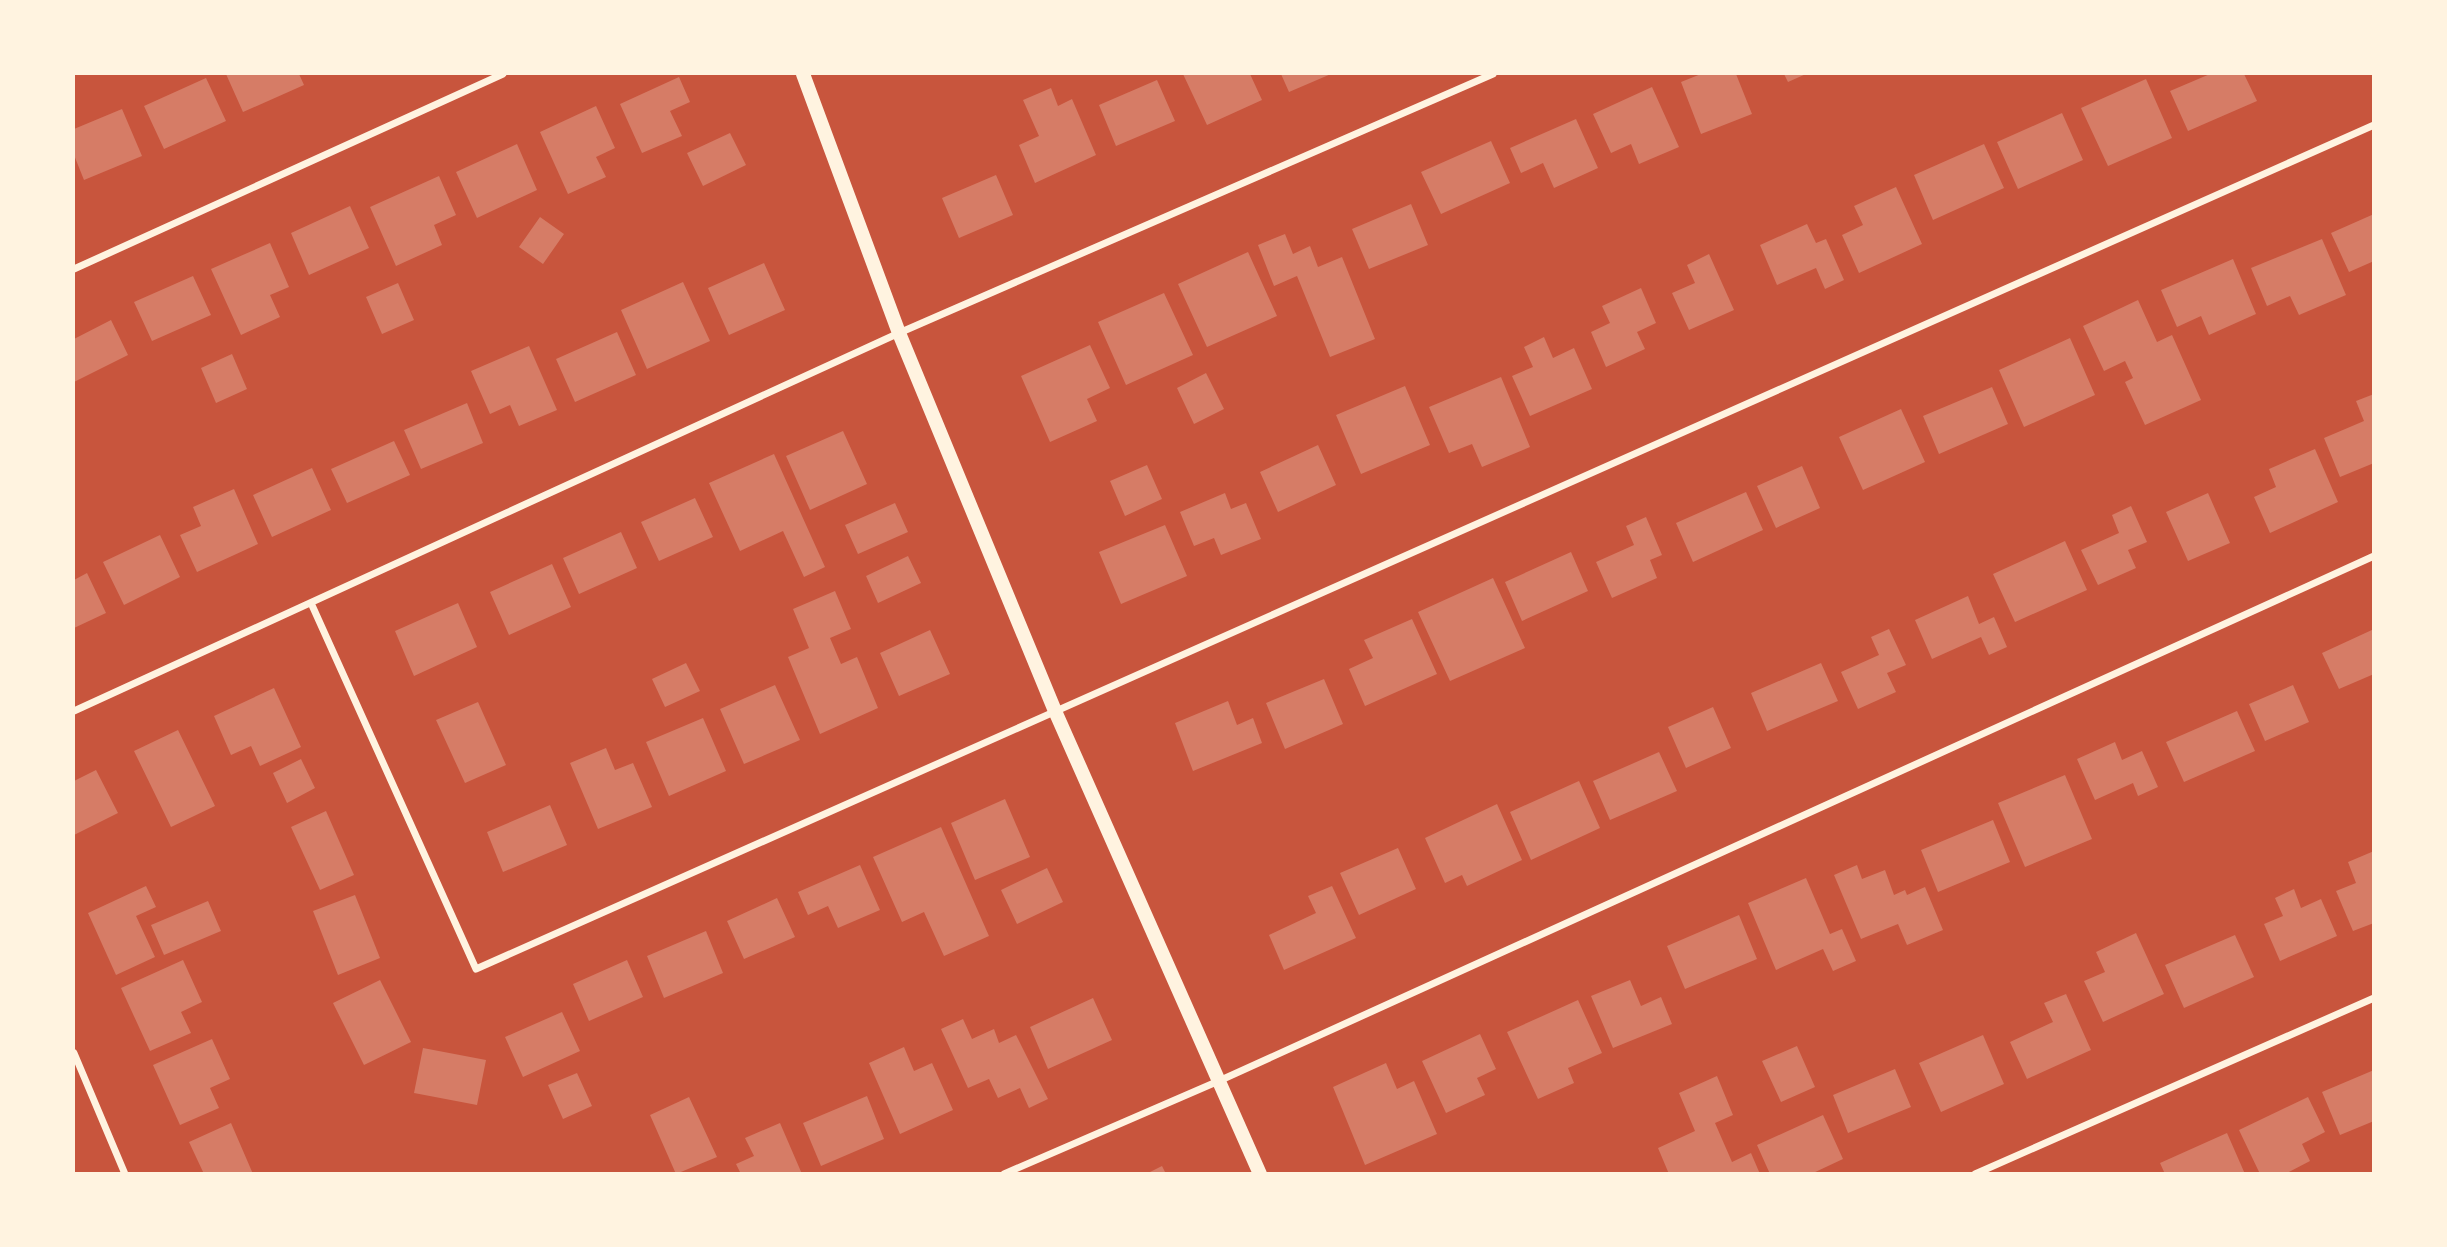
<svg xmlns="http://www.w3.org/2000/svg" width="2447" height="1247" viewBox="0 0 2447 1247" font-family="Barlow,sans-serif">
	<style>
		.building { fill: #d67c66 }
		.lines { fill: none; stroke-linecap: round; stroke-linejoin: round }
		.minor { stroke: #fff3e0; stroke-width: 7 }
		.secondary { stroke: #fff3e0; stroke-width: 14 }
	</style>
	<rect width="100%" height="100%" fill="#c8553d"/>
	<!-- building -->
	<path class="building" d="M226,74H299L304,85L243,112Z
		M1183,74H1250L1262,100L1207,125Z
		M1281,74H1331L1289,92Z
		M1701,74H1736L1752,114L1701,134L1681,82Z
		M1784,74H1806L1788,82Z
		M2210,74H2244L2257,101L2188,131L2170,91Z
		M679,77L690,102L670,111L682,136L642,153L620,104Z
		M206,78L226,121L164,149L144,106Z
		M2146,79L2172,138L2108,166L2081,108Z
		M1157,80L1175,121L1116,146L1099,105Z
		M1652,87L1679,147L1639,164L1631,144L1611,153L1593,114Z
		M1051,88L1058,106L1072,99L1096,155L1035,183L1019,145L1039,136L1023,100Z
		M596,106L615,148L596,157L606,177L568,194L540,132Z
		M122,109L142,156L84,180L74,155V129Z
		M2062,113L2083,160L2018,189L1997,142Z
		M1576,119L1598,168L1554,188L1543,163L1521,173L1510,148Z
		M730,133L746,165L703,186L687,153Z
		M1491,141L1510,183L1441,214L1421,172Z
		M517,144L537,190L477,218L456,172Z
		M1984,144L2004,188L1933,220L1914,175Z
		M996,175L1013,215L959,238L942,198Z
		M439,176L456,215L434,225L442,245L396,266L370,207Z
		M1896,187L1922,244L1859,273L1842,235L1863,225L1854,206Z
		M1411,204L1428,245L1369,269L1352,229Z
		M350,206L369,248L309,275L291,233Z
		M2374,214V261L2349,272L2331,233Z
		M540,217L564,234L543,264L519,247Z
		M1807,224L1816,243L1826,239L1844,280L1825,289L1816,268L1777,285L1760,245Z
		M1285,234L1293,254L1310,246L1318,267L1342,257L1375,339L1330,357L1297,276L1274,286L1258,245Z
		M2322,239L2346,295L2299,315L2290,296L2267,306L2251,268Z
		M270,243L289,287L270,295L280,317L241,335L211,269Z
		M1248,252L1277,316L1207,347L1178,284Z
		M1709,254L1734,310L1689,330L1672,293L1695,283L1687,265Z
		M2233,259L2256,314L2209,335L2201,316L2177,327L2161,290Z
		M764,263L785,310L729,335L708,288Z
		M193,276L211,315L152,341L134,302Z
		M683,282L710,341L647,369L621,310Z
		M398,283L414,320L382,334L366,297Z
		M1641,288L1656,323L1637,332L1645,349L1606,367L1591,332L1610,323L1602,306Z
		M1164,293L1193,355L1126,385L1098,322Z
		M2138,300L2157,342L2172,335L2201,400L2145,425L2125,382L2133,378L2125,361L2104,371L2083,326Z
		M111,320L128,355L74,382V339Z
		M617,332L636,375L575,402L556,359Z
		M1544,337L1553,358L1574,348L1592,389L1530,416L1512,376L1533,367L1524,347Z
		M2070,338L2095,395L2024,427L1999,370Z
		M1090,345L1110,388L1087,399L1097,421L1050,442L1021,376Z
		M529,346L557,410L519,426L510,405L490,414L471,371Z
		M232,354L247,389L216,403L201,368Z
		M1206,373L1224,409L1194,424L1177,388Z
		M1501,377L1530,447L1482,467L1472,444L1449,453L1429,407Z
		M1405,386L1430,445L1361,474L1336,415Z
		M1992,387L2008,424L1939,454L1923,416Z
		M2374,394V463L2340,477L2324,438L2364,421L2356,401Z
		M467,403L483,443L421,469L404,430Z
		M1901,409L1925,462L1863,490L1839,437Z
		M843,431L867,484L810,510L786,456Z
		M394,441L410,475L347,503L331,469Z
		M1318,445L1336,485L1278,512L1260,472Z
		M2315,449L2338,502L2270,533L2254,497L2276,487L2269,469Z
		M774,454L825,567L804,577L783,531L740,551L709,483Z
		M1147,465L1162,499L1125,516L1110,481Z
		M1802,466L1820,508L1776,528L1757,486Z
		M312,468L331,510L272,537L253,495Z
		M234,489L258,544L197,572L180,535L201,526L193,507Z
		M1746,492L1763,530L1693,562L1676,523Z
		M1225,493L1231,509L1246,503L1261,539L1221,555L1214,538L1194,546L1180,512Z
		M2208,493L2230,543L2188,561L2166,512Z
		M695,498L713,537L659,561L641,522Z
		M895,503L908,532L858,554L845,525Z
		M2131,506L2147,542L2128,550L2136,568L2098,585L2081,550L2119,533L2112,515Z
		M1646,517L1662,555L1650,560L1657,578L1612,598L1596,562L1634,545L1626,526Z
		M1165,525L1187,576L1121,604L1099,552Z
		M621,532L637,568L579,594L563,558Z
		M160,535L180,577L124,605L103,562Z
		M2065,541L2087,590L2015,622L1993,574Z
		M1571,552L1588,591L1522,621L1505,582Z
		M908,556L921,583L878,603L866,576Z
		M552,564L571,607L509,635L490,592Z
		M87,573L106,613L74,628V580Z
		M1493,578L1525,648L1450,681L1418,612Z
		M835,591L851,629L830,638L841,664L857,657L878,708L820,734L788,657L809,648L793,609Z
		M1968,596L1979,624L1994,617L2007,647L1989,655L1981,637L1932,659L1915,620Z
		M458,603L477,647L414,676L395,631Z
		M1412,619L1437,674L1365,706L1349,669L1373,658L1364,640Z
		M1889,629L1906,665L1887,673L1896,692L1858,709L1841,672L1879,655L1871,637Z
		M2374,629V674L2339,689L2322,653Z
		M930,630L950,674L899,696L880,653Z
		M686,663L700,691L665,707L652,679Z
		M1821,663L1838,701L1767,731L1751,693Z
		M1324,679L1343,724L1285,749L1266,703Z
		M775,685L800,740L744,764L720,709Z
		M2293,685L2309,722L2265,741L2249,704Z
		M274,688L301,747L260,766L251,746L231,755L214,716Z
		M1228,701L1237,725L1253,718L1262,743L1193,771L1175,723Z
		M478,702L506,765L465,783L436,720Z
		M1713,707L1731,748L1686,768L1668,727Z
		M2237,711L2255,751L2184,782L2166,742Z
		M703,718L726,771L669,796L646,742Z
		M178,730L215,806L171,827L134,751Z
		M2115,742L2122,760L2142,751L2158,787L2138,796L2133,783L2095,800L2077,759Z
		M606,748L615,770L633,763L652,807L598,829L570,763Z
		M1659,752L1677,791L1610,820L1593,781Z
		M301,759L315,788L287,803L273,773Z
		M96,770L118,813L74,835V781Z
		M2065,775L2092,839L2025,867L1998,803Z
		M1579,781L1600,828L1531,860L1510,812Z
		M1005,799L1030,857L975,880L951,823Z
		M1497,804L1522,860L1467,886L1462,875L1445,883L1425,838Z
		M550,805L567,845L503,872L487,832Z
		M326,811L354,875L320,890L291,827Z
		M1993,820L2010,862L1938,892L1921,850Z
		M941,827L989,936L944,956L924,912L902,922L873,857Z
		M1398,848L1416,889L1359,915L1340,873Z
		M2374,851V923L2353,931L2336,891L2356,883L2348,862Z
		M860,865L880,910L838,928L828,906L808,915L798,892Z
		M1857,865L1862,879L1885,870L1894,895L1905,890L1907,895L1925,887L1943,930L1907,945L1898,924L1861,939L1834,875Z
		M1047,868L1063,902L1017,924L1001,890Z
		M1806,878L1830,934L1842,929L1856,961L1833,971L1823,949L1776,970L1748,903Z
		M146,886L156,907L136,916L155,957L116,975L88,913Z
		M1332,886L1356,938L1284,970L1269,935L1316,913L1308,896Z
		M2294,889L2301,908L2321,899L2337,936L2280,961L2264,924L2283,916L2275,898Z
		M355,895L380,958L338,975L313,911Z
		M777,898L795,937L744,959L727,921Z
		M208,901L221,931L164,955L151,925Z
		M1739,915L1757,959L1685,989L1667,946Z
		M706,931L723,973L664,998L647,956Z
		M2136,933L2164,994L2103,1022L2084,981L2105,972L2096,952Z
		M2235,935L2254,977L2184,1008L2165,965Z
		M183,960L202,1002L181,1012L191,1033L150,1051L121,988Z
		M627,960L643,997L589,1021L573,984Z
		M380,980L411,1042L364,1065L333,1003Z
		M1630,980L1641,1006L1661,997L1672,1024L1613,1048L1591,996Z
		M2066,994L2091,1050L2027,1079L2010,1042L2053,1022L2044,1003Z
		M1093,998L1112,1040L1048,1069L1030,1027Z
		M1578,1000L1602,1053L1568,1068L1574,1083L1538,1099L1507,1032Z
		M562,1012L580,1051L523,1077L505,1037Z
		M963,1019L972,1039L994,1029L999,1043L1016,1035L1048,1099L1029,1108L1020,1088L998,1098L989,1079L968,1088L941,1029Z
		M1480,1034L1496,1069L1477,1078L1485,1095L1446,1113L1422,1061Z
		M1983,1035L2004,1084L1941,1112L1919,1063Z
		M212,1039L230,1079L210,1088L219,1108L180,1125L153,1065Z
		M1797,1046L1815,1087L1781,1102L1762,1061Z
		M904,1047L914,1071L932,1063L953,1110L900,1134L869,1063Z
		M423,1048L486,1060L477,1105L414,1093Z
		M1386,1063L1397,1089L1414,1081L1437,1134L1365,1165L1333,1087Z
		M1895,1069L1911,1107L1848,1133L1833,1095Z
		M2374,1070V1121L2340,1135L2322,1092Z
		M577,1073L592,1106L563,1119L548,1085Z
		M1717,1076L1733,1115L1715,1123L1732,1162L1751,1153L1760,1174H1669L1658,1148L1695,1131L1679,1093Z
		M867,1096L884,1139L821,1166L803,1123Z
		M689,1097L717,1157L676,1174L650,1115Z
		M2308,1097L2325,1132L2302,1144L2310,1161L2285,1174H2260L2239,1130Z
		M1823,1115L1843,1159L1811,1174H1770L1757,1145Z
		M231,1123L253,1174H204L189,1142Z
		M780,1123L802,1174H741L736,1164L754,1156L745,1138Z
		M2227,1133L2245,1174H2165L2160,1163Z
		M1162,1166L1166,1174H1146Z"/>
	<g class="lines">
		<!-- minor -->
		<path class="minor" d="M74,269L503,74
			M311,603L476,969L2374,125
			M74,711L899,333L1493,74
			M74,1053L125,1174
			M1004,1174L1221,1080L2374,556
			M1975,1174L2374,998"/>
		<!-- secondary -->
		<path class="secondary" d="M803,74L899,333L1055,711L1260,1174"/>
	</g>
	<!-- border -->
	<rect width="2447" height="1247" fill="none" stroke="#fff3e0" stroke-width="150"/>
</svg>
